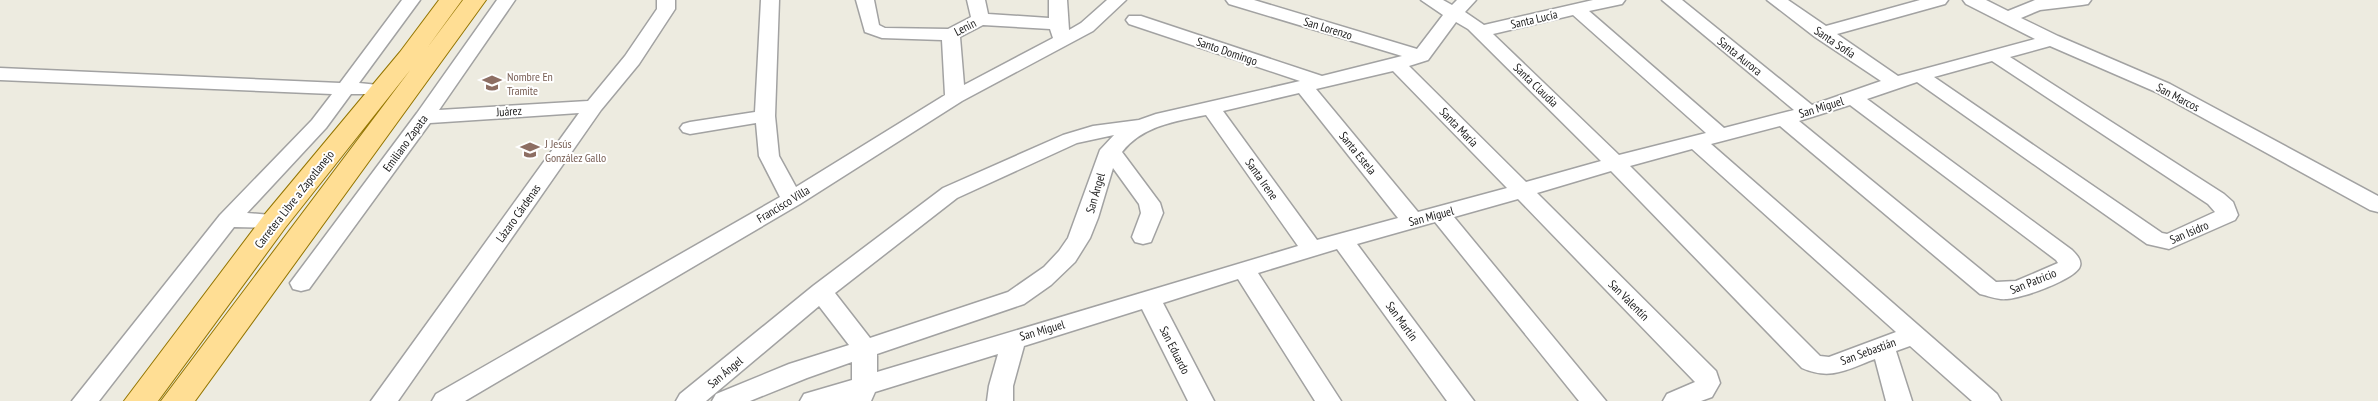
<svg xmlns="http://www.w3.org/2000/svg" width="2378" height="401" viewBox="0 0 2378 401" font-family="'PT Sans Narrow',sans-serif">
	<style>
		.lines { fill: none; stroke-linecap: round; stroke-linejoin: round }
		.street-casing { stroke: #a2a2a2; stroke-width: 3 }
		.primary-casing { stroke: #937500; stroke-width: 2 }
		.street { fill: #fff; fill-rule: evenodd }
		.primary { fill: #ffde94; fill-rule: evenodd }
		.labels { text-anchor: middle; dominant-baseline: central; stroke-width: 4; stroke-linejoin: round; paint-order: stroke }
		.street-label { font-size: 12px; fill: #1b1b1b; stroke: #fff }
		.education-label { font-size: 12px; fill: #785e54; stroke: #fff; text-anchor: start }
	</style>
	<rect width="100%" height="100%" fill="#edebe0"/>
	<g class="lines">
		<!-- street casing -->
		<g class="street-casing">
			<path id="street" d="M402,0H420L359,83L388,86L391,90L388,94H351L326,128L247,213L283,216L286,221L283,226L275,228L234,227L99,401H72L220,215L312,120L332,94L0,80V68L340,83Z
				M497,0H515L439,110L588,101L625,56L657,9V0H675V9L639,64L601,110L398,401H371L579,113L430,123L309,289L301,291L293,289L290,283L417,113Z
				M761,0H779L775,116L779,156L796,187L945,95L942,40L882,38L865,32L856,0H874L879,25L885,28L948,29L971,17L967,0H985L988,14L1049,18V0H1067L1069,30L1081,23L1107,0H1126L1093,31L962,101L800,204L465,401H432L436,394L780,197L759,156L756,123L690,134L683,132L680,128L683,124L690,122L755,112ZM983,25L1050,29L1053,38L964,85L960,37Z
				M1226,0H1254L1417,49L1443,15L1421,0H1443L1452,5L1457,0H1476L1465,12L1484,25L1593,0H1625L1622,4L1589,11L1724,128L1794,110L1662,0H1682L1812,105L1881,81L1815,37L1767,0H1788L1826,26L1920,0H1948L1945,4L1837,34L1898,76L2035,39L1966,4L1963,0H1986L2008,11L2035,0H2091L2088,4L2082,5L2040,10L2021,18L2058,36L2170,84L2378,196V212L2370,210L2156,92L2050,46L2010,57L2224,194L2233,202L2238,215L2235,220L2169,249L2147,244L1917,82L1867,99L2072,250C2076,254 2082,260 2080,266C2077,279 2020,299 2007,299C1997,300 1989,296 1980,294L1780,126L1711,144L1997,394L2001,401H1972L1910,346L1896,351L1912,401H1886L1875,359C1848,369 1831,381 1802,368L1611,171L1537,193L1716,371L1720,383L1712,397L1701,401H1663L1667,394L1695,382L1518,199L1454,217L1606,401H1579L1435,222L1357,244L1474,401H1447L1337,249L1258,273L1341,401H1315L1238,279L1163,303L1214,401H1188L1142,309L1024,346L1013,386V401H987L989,386L998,354L875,392L871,401H800L804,394L852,380V362L807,378L750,401H712L716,394L789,364L849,345L819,306L706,401H676L680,394L813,286L943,188L1063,135L1093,126L1139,120L1156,114L1300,81L1129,24L1126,20L1129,16H1141L1322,76L1402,56L1229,4ZM1573,15L1706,133L1619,155L1493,34ZM1456,22L1468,29L1601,161L1526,182L1409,66L1428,60ZM1992,61L2208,204L2215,212L2167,234L2162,233L1934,77ZM1393,71L1507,188L1418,212L1316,89ZM1299,93L1398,218L1317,240L1223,111ZM1850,105L2056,260L2058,263L2016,281L1996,282L1799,121ZM1206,115L1298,246L877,372V354L1024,304L1051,285L1075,262L1090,238L1098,218L1113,168L1139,204L1141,213L1132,237L1135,242L1143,244L1151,242L1163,213L1160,203L1122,152C1142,126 1176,121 1206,115ZM1114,135L1100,150L1068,238L1059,251L1044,267L1008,292L870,338L835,293L957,198L1077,143ZM1692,149L1896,332L1829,357L1820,356L1630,166Z"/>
		</g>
		<!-- primary casing -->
		<g class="primary-casing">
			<path id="primary" d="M439,0H462L427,48L463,0H486L195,401H161L411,69L285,228L158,401H124L265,214L400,52Z"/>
		</g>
		<!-- street -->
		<use href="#street" class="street"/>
		<!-- primary -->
		<use href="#primary" class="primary"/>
	</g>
	<!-- icons -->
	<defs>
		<g id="school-bare" transform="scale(1.5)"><path d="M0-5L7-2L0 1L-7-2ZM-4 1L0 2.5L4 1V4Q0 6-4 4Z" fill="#8d6e63" stroke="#fff" stroke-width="2.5" paint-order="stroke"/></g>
	</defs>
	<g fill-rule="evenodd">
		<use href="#school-bare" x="492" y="83"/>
		<use href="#school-bare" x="530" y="150"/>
	</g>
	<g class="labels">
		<!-- street labels -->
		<g class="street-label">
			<text transform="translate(1534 19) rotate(-13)">Santa Lucía</text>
			<text transform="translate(965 27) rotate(-27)">Lenin</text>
			<text transform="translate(1328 28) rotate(17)">San Lorenzo</text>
			<text transform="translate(1835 42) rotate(34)">Santa Sofía</text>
			<text transform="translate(1227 51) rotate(19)">Santo Domingo</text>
			<text transform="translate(1740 56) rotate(39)">Santa Aurora</text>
			<text transform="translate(1536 85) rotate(44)">Santa Claudia</text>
			<text transform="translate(2178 97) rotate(28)">San Marcos</text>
			<text transform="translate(1821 107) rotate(-17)">San Miguel</text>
			<text transform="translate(509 111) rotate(-4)">Juárez</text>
			<text transform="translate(1459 127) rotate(46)">Santa María</text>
			<text transform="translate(405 143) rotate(-54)">Emiliano Zapata</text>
			<text transform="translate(1358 153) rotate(51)">Santa Estela</text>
			<text transform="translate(1262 179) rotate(55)">Santa Irene</text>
			<text transform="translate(1095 193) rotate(-74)">San Ángel</text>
			<text transform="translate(294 199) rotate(-52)">Carretera Libre a Zapotlanejo</text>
			<text transform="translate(783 204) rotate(-31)">Francisco Villa</text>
			<text transform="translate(518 213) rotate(-55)">Lázaro Cárdenas</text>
			<text transform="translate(1431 216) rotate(-15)">San Miguel</text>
			<text transform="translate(2189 232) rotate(-23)">San Isidro</text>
			<text transform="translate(2033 281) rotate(-22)">San Patricio</text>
			<text transform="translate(1629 300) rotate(45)">San Valentín</text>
			<text transform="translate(1402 321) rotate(54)">San Martín</text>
			<text transform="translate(1042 330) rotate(-16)">San Miguel</text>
			<text transform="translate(1175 350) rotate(63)">San Eduardo</text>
			<text transform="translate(1868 351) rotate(-20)">San Sebastián</text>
			<text transform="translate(725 372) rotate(-40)">San Ángel</text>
		</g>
		<!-- education labels -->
		<g class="education-label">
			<text x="507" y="76">Nombre En<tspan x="507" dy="14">Tramite</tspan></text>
			<text x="545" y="143">J Jesús<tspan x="545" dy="14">González Gallo</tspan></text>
		</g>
	</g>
</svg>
